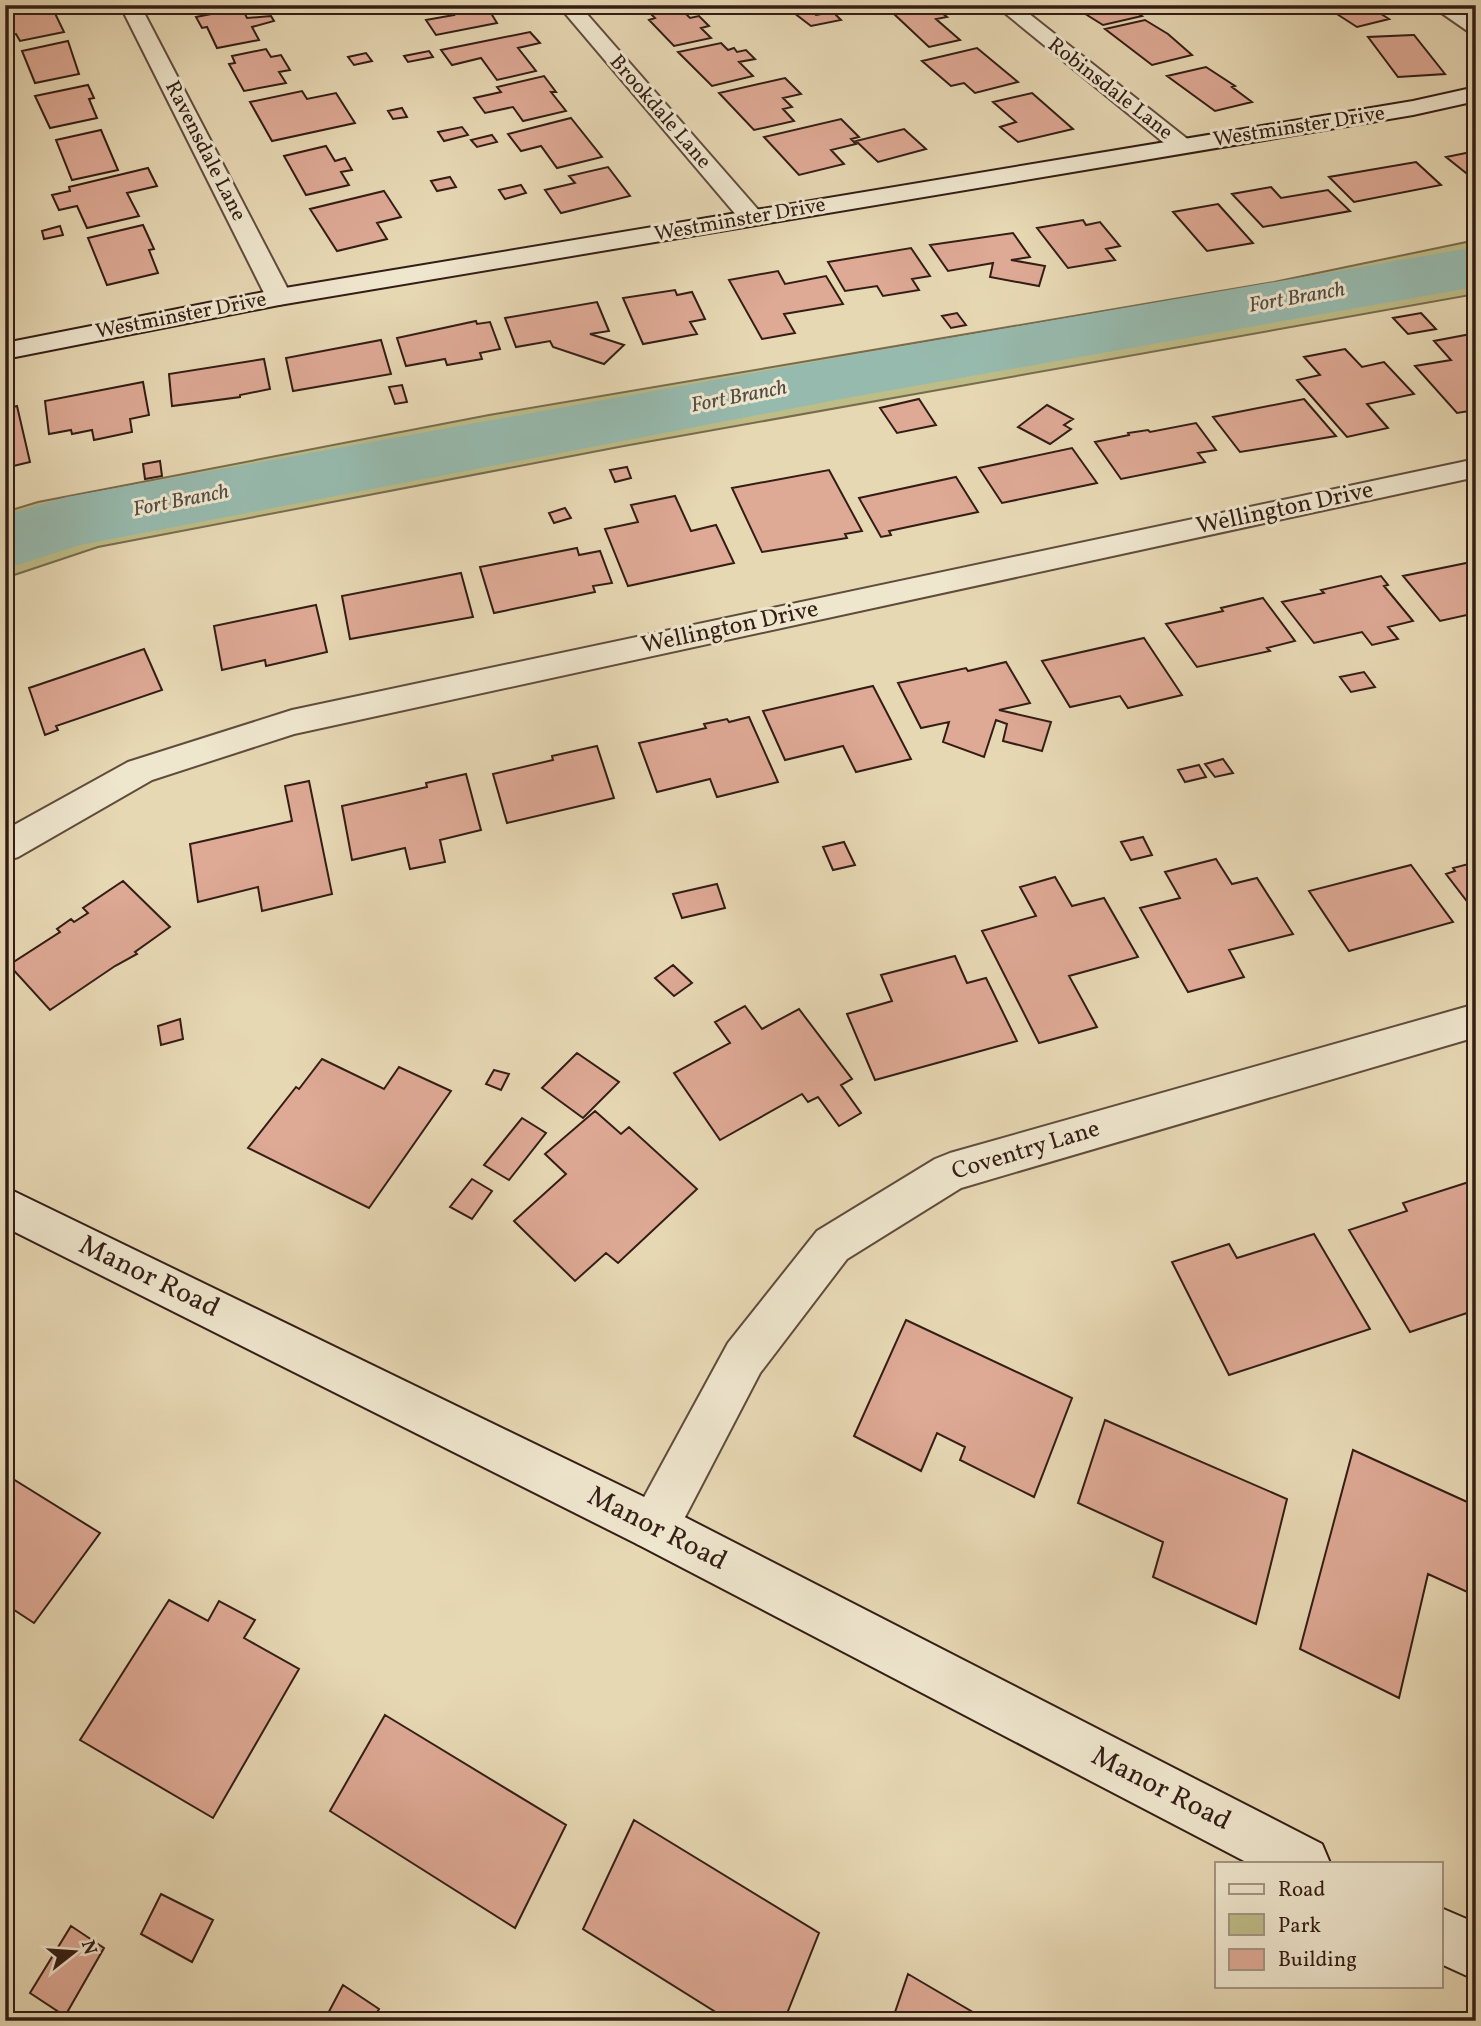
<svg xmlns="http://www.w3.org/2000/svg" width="1481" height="2026" viewBox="0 0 1481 2026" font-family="Vollkorn,serif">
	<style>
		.green { fill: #bebc87; stroke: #786c4e; stroke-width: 2 }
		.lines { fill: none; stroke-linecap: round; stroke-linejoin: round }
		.river { fill: #97baae; fill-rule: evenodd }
		.building { fill: #dea995; stroke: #331d15; stroke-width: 2 }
		.street-casing { stroke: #604c3d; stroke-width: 4 }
		.secondary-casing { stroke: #331d15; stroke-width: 4 }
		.street { fill: #efe6ce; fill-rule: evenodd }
		.secondary { fill: #efe6ce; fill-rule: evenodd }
		.labels { text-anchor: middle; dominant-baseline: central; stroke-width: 6; stroke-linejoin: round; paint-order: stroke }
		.far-street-label { font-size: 21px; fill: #331d15; stroke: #efe6ce }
		.far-water-label { font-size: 21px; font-style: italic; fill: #514c43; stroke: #efe6ce }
		.street-label { font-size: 24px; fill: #331d15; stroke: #efe6ce }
		.near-street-label { font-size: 28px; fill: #331d15; stroke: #efe6ce }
	</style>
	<rect width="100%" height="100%" fill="#e7d8b4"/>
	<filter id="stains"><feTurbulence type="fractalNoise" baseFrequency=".00286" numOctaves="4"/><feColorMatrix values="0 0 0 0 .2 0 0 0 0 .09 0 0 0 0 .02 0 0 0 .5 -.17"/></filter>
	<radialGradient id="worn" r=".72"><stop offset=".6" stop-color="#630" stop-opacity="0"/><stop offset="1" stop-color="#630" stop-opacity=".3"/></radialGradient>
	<!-- green -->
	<path class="green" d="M1476,240V294L624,446L98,547L5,578V512L38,502L489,415L1274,282Z"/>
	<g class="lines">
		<!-- river -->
		<path class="river" d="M1476,247V287L841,399L80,545L5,569V515L67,497L841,357Z"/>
	</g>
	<!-- building -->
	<path class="building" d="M24,5H51L64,32L20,41L16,34L5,36L6,9Z
		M448,5H486L497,23L436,35L426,20L454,15Z
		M805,5L816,15L833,12L841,20L811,26L785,6Z
		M1071,5H1157L1135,11L1142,16L1103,25Z
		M1323,5H1367L1389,19L1357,27Z
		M933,6L947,17L936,19L960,40L929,47L894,14Z
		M679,7L690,18L699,16L709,26L701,28L711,38L674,46L649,20L655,18L650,13Z
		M242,8L247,18L271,16L274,21L252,27L259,40L217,48L207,27L202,28L196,17Z
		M1145,20L1168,34L1192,55L1152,65L1105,29Z
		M530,32L540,43L518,48L536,71L497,80L481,58L452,65L441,50Z
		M1413,35H1414L1445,74L1398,77L1368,37Z
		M68,41L79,74L35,83L22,51Z
		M721,43L728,50L734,48L737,52L746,50L755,59L739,62L753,76L712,86L678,52Z
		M977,48L1018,82L975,93L964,83L951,86L922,61Z
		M266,49L271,57L281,55L290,70L279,72L286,83L244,91L229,64L235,63L232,56Z
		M429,51L433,57L408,62L404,56Z
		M366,53L372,61L354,65L348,57Z
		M1206,67L1235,86L1232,87L1252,102L1215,111L1167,76Z
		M544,76L556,92H551L566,111L523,121L513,107L485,113L474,98L501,92L497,87Z
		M785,78L801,94L783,98L792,107L783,109L794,121L754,130L719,93Z
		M88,85L94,98L89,99L97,118L50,128L35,96Z
		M302,91L307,99L336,93L355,123L272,141L250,102Z
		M1032,93L1073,129L1018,142L1000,127L1016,122L993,102Z
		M402,108L407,117L393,119L388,111Z
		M571,118L602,157L557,168L541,146L521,151L508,134Z
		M841,119L859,137L851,139L856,144L831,150L844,164L799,175L764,137Z
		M462,127L468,135L444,141L438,132Z
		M904,129L926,149L878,162L856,141Z
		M101,130L118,170L72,180L56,140Z
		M492,135L497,142L477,147L471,140Z
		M326,146L335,161L345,158L352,170L341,172L349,185L306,195L284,156Z
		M1476,151V181L1446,157Z
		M1416,162L1441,185L1354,202L1329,177Z
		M608,167L630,196L561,213L545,190L575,183L569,176Z
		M148,168L157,186L127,193L139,216L87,228L77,206L59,210L52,195L70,191L69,187Z
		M450,177L456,187L437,191L431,181Z
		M521,185L526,193L505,199L499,190Z
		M1271,187L1281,198L1328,190L1350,211L1263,227L1232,194Z
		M384,191L401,217L377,223L387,239L337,251L310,209Z
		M1218,204L1253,243L1207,251L1173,212Z
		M1083,220L1086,225L1100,222L1120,246L1106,249L1115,260L1068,268L1037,228Z
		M143,225L154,249L149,250L158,273L107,285L88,238Z
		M60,226L63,235L44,239L42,231Z
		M1013,233L1030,257L1011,260L1045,266L1039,286L990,277L993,263L948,271L930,245Z
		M911,248L930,276L912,279L919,290L883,296L877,286L845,291L828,262Z
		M778,271L785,284L826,276L843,304L784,314L795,333L762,339L729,280Z
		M675,290L677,295L692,292L705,319L690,322L697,334L643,344L623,298Z
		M597,302L609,331L590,334L624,345L604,364L553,347L550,341L516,347L505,318Z
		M957,313L966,325L951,328L942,316Z
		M1421,313L1436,329L1408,334L1393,318Z
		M476,321L477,324L490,322L500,349L480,353L482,359L447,365L445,359L406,366L397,338Z
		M1476,333V410L1457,413L1415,366L1451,360L1434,341Z
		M381,340L391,374L293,391L286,358Z
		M1345,349L1362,367L1384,362L1414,394L1367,404L1388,428L1347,437L1297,380L1320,375L1304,357Z
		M264,359L270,389L240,395V397L172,406L169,374Z
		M143,382L149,415L130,419L132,432L94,440L92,430L72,434L71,430L49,434L45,401Z
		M402,385L407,402L395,404L389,387Z
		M919,399L936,425L897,433L880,408Z
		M1304,399L1336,436L1240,452L1213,417Z
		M1047,405L1073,419L1064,425L1071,429L1050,444L1018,427Z
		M17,406L30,462L5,468V409Z
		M1196,423L1216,450L1198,453L1205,462L1121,479L1095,442L1129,435L1128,433L1148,430L1150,432Z
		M1072,448L1097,483L1002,503L979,468Z
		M160,461L162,476L145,479L143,464Z
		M627,467L631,478L615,482L610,470Z
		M829,470L862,531L845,534L847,538L762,552L732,488Z
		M956,477L978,512L889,531L891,535L881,537L859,498Z
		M675,496L691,531L716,525L734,563L628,586L605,529L638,522L631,505Z
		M565,508L571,518L554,523L549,513Z
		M577,548L579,555L600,551L612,583L593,586L595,592L494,613L480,567Z
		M1476,561V613L1440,621L1403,576Z
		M461,573L473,617L350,639L342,596Z
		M1381,576L1388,585L1384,586L1413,621L1388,627L1398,639L1372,645L1362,632L1314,643L1282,602L1324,593L1321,590Z
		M1263,598L1295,641L1267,648L1270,651L1197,667L1166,624L1223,611L1221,608Z
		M316,605L327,652L266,666L265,660L222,670L214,626Z
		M1144,638L1182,695L1128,708L1120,696L1070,707L1042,661Z
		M144,649L162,690L56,726L58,730L45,735L29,688Z
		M1006,662L1030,703L999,710L1051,722L1042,751L1003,741L1007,724L996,720L984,757L943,742L949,722L921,728L898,683L966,668L968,671Z
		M1364,672L1375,687L1351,692L1340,677Z
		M873,686L911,759L856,772L843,746L785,760L763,711Z
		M749,717L778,782L717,797L710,779L657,792L639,743L706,728L704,724L727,719L729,722Z
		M597,746L614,798L507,823L493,774L553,760L552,756Z
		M1223,759L1233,773L1215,777L1205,764Z
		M1199,765L1206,777L1185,782L1178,770Z
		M466,774L481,830L440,840L445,862L410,869L405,848L352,860L342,806L427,787L426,783Z
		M309,781L332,894L262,911L258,887L198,902L190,844L292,821L285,786Z
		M1143,837L1152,855L1131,860L1121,842Z
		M844,842L855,865L833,870L823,847Z
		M1216,859L1232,884L1257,878L1293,934L1229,950L1244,977L1188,992L1140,908L1180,898L1165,872Z
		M1476,862V913L1446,874L1455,871L1453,868Z
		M1411,865L1453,922L1349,951L1309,891Z
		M1055,877L1072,906L1104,898L1138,957L1069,976L1097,1027L1039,1043L982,931L1036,916L1020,887Z
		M123,881L170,927L135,952L137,954L115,966L50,1010L9,965L60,932L57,929L71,919L74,922L88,913L83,908Z
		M717,884L725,908L682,918L673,894Z
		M955,956L967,983L986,978L1017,1041L875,1080L847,1014L892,1001L881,975Z
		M673,965L692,983L674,996L655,978Z
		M745,1006L762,1029L799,1009L852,1079L841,1085L861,1113L839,1126L818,1097L808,1102L802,1094L720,1140L674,1073L730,1043L715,1022Z
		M180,1019L183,1039L161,1045L158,1026Z
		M577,1053L619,1082L583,1118L542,1088Z
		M322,1059L384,1089L399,1067L451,1091L369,1208L248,1148L296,1087L299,1089Z
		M494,1070L509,1074L501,1090L486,1084Z
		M595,1111L621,1134L629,1127L697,1189L618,1263L606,1253L575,1281L514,1221L566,1174L545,1154Z
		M522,1118L546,1133L509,1180L484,1165Z
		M472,1179L492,1191L472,1219L450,1207Z
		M1472,1181L1476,1187V1310L1410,1332L1349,1230L1407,1211L1403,1203Z
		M1314,1234L1370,1329L1229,1375L1172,1262L1229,1244L1237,1258Z
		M906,1320L1072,1398L1034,1497L960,1460L965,1447L937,1433L921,1471L854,1436Z
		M1105,1420L1287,1499L1256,1624L1153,1577L1163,1542L1078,1503Z
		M1353,1450L1476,1506V1596L1428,1574L1399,1698L1300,1649Z
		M5,1474L100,1533L34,1623L5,1604Z
		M169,1600L208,1621L219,1601L255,1620L244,1638L299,1669L213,1818L80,1740Z
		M385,1715L566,1825L515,1928L330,1811Z
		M634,1820L819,1933L784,2021H730L583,1929Z
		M161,1894L213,1920L192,1962L141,1934Z
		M71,1926L104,1948L65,2016L30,1993Z
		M908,1974L988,2021H892Z
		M343,1985L379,2009L372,2021H324Z"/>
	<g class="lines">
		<!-- street casing -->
		<g class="street-casing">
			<path id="street" d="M120,5H140L292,297L288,302L279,305L270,302L266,297Z
				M558,5H579L761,213L764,218L761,223L752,225L743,223Z
				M995,5H1018L1190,141L1194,146L1190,151H1174Z
				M1430,5H1455L1476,19V34L1469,32Z
				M1476,459V477L294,734L152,780L18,857L5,861V830L128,762L292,710Z
				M1476,1004V1037L961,1188L847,1259L760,1373L671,1544L654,1551L637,1544L630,1527L637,1510L728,1343L817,1231L935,1159L950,1153Z"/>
		</g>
		<!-- secondary casing -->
		<g class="secondary-casing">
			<path id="secondary" d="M1476,87V101L1413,115L279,305L5,359V343L279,289L1413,101Z
				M5,1187L671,1510L1322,1844L1330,1863H1248L637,1544L5,1227Z
				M1441,1908L1476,1923V1980L1441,1964Z"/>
		</g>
		<!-- street -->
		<use href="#street" class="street"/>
		<!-- secondary -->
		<use href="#secondary" class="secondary"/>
	</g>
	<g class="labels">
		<!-- far-street labels -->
		<g class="far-street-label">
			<text transform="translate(1110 89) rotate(38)">Robinsdale Lane</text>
			<text transform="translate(660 112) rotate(49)">Brookdale Lane</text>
			<text transform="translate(1299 127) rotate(-9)">Westminster Drive</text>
			<text transform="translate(205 151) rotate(63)">Ravensdale Lane</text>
			<text transform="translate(740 220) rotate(-10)">Westminster Drive</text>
			<text transform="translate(181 316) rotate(-11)">Westminster Drive</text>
		</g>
		<!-- far-water labels -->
		<g class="far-water-label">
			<text transform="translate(1297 298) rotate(-10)">Fort Branch</text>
			<text transform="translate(739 397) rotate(-11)">Fort Branch</text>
			<text transform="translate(181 501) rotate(-11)">Fort Branch</text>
		</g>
		<!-- street labels -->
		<g class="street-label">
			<text transform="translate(1285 509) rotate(-12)">Wellington Drive</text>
			<text transform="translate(730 628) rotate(-12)">Wellington Drive</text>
			<text transform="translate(1026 1151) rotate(-17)">Coventry Lane</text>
		</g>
		<!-- near-street labels -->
		<g class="near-street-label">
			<text transform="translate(149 1277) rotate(26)">Manor Road</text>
			<text transform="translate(657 1529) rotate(27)">Manor Road</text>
			<text transform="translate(1161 1789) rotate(27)">Manor Road</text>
		</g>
	</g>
	<!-- margin -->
	<rect width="1481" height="2026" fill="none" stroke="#e7d8b4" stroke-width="28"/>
	<rect x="7" y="7" width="1467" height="2012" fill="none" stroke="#331d15" stroke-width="3.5"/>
	<rect x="14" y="14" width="1453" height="1998" fill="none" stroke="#331d15" stroke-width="2"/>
	<!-- legend -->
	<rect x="1215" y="1862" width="228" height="126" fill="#efe6ce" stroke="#a49684" stroke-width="2"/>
	<rect x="1229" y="1884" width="35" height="10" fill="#efe6ce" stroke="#a49684" stroke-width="2"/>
	<text x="1278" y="1896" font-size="21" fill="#331d15">Road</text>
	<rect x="1229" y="1914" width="35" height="21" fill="#bebc87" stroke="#a49684" stroke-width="2"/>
	<text x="1278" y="1932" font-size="21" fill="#331d15">Park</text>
	<rect x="1229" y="1949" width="35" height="21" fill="#dea995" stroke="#a49684" stroke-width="2"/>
	<text x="1278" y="1966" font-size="21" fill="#331d15">Building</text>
	<!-- north arrow -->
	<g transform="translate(74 1952) rotate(73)" stroke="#efe6ce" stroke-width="5" paint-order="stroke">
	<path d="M0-5L12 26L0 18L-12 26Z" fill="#331d15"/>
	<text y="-10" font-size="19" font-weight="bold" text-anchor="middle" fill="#331d15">N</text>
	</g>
	<rect width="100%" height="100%" filter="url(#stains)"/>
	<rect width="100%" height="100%" fill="url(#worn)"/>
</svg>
